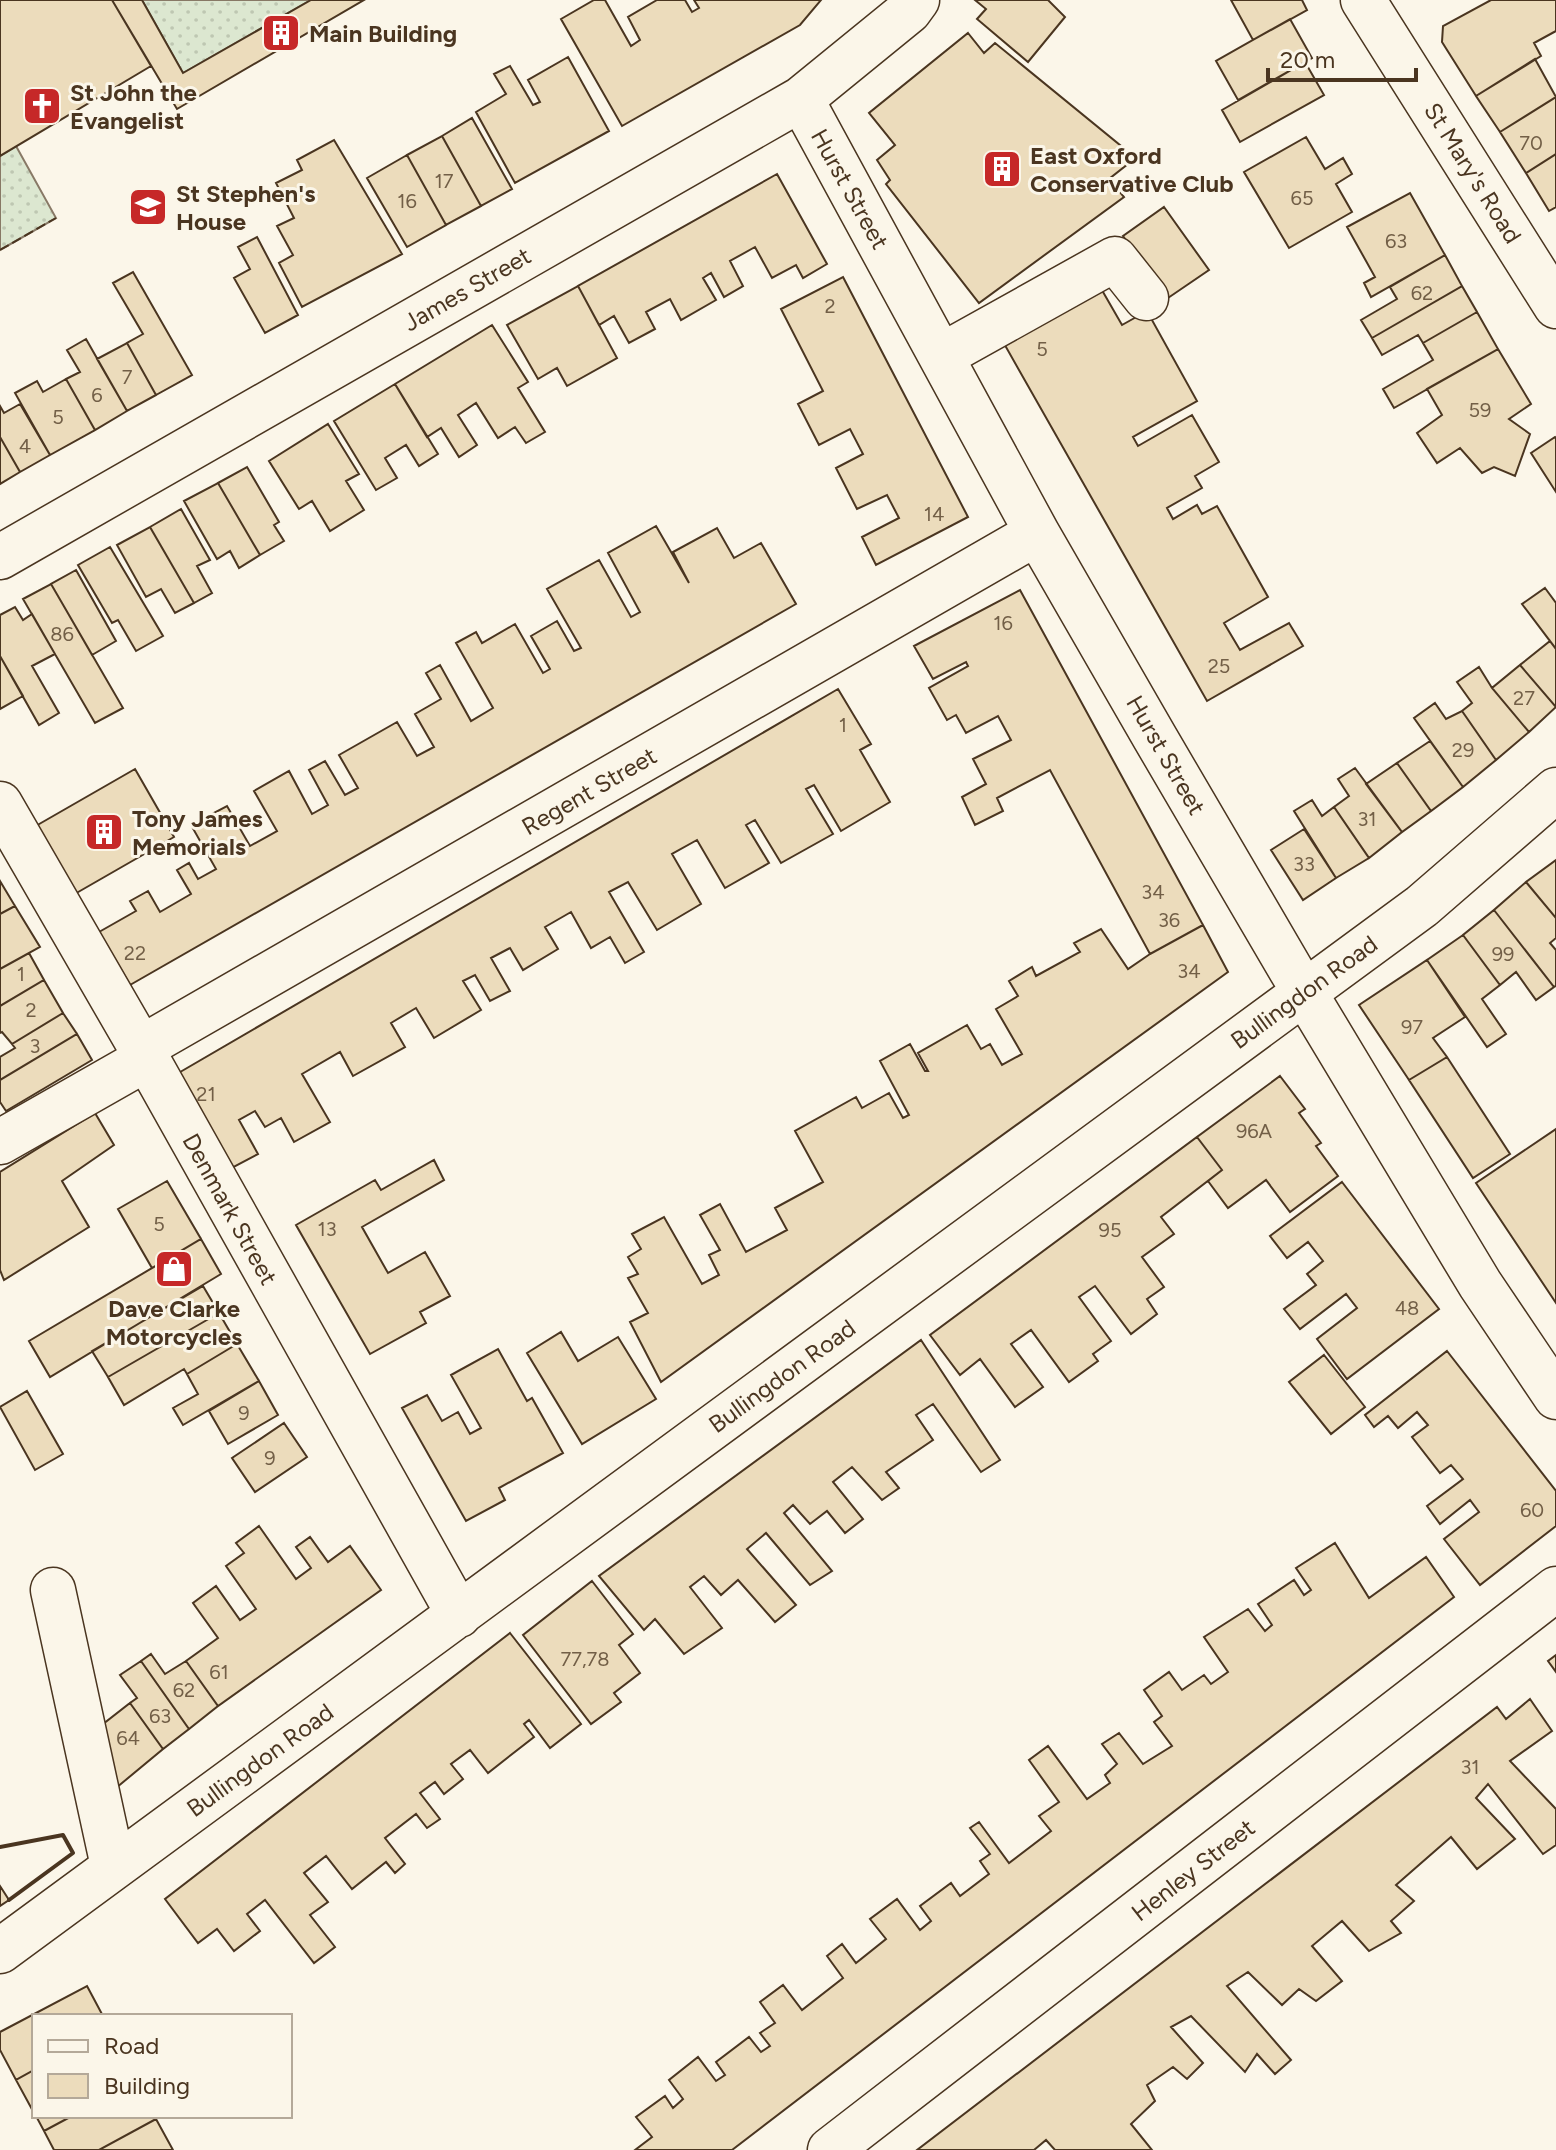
<svg xmlns="http://www.w3.org/2000/svg" width="1556" height="2150" viewBox="0 0 1556 2150" font-family="Figtree,sans-serif">
	<style>
		.grass { fill: url(#grass-dots); stroke: #887966; stroke-width: 2 }
		.building { fill: #ecdcbc; stroke: #4a3520; stroke-width: 2 }
		.lines { fill: none; stroke-linecap: round; stroke-linejoin: round }
		.minor-casing { stroke: #4a3520; stroke-width: 47 }
		.minor { stroke: #fbf6e9; stroke-width: 44 }
		.fence { stroke: #4a3520; stroke-width: 2; stroke-dasharray: 10 4; stroke-linecap: butt }
		.wall { stroke: #4a3520; stroke-width: 4 }
		.labels { text-anchor: middle; dominant-baseline: central; stroke-width: 6; stroke-linejoin: round; paint-order: stroke }
		.number-label { font-size: 20px; fill: #725f47 }
		.poi-label { font-size: 24px; font-weight: bold; fill: #4a3520; stroke: #fbf6e9; text-anchor: start }
		.street-label { font-size: 24px; fill: #4a3520; stroke: #fbf6e9 }
	</style>
	<defs>
		<pattern id="grass-dots" width="8" height="8" patternUnits="userSpaceOnUse" patternTransform="scale(2)"><rect width="8" height="8" fill="#dce7d0"/><path d="M2 2h.1M6 6h.1" fill="none" stroke="#bec7b2" stroke-width="1.8" stroke-linecap="round"/></pattern>
	</defs>
	<rect width="100%" height="100%" fill="#fbf6e9"/>
	<!-- grass -->
	<path class="grass" d="M142,0H311L183,73Z
		M16,146L56,218L0,250V156Z"/>
	<!-- building -->
	<path class="building" d="M0,0H112L151,66L0,156Z
		M112,0H142L183,73L311,0H364L177,109Z
		M594,0H605L631,46L640,40L628,17L657,0H685L692,12L699,8L694,0H821L800,25L622,126L561,19Z
		M975,0H1048L1065,17L1028,62L977,19L986,9Z
		M1231,0H1302L1307,10L1253,40Z
		M1491,0H1556V31L1534,43L1541,56L1476,96L1442,42L1443,26Z
		M1290,19L1312,58L1238,100L1216,61Z
		M968,33L984,53L995,43L1126,150L1133,160L1109,179L1124,197L979,303L886,184L890,180L877,160L895,145L869,113Z
		M568,57L609,131L515,183L476,112L506,94L494,74L510,66L533,105L540,102L528,80Z
		M1535,59L1556,97L1500,132L1476,96Z
		M1305,62L1324,95L1240,142L1222,110Z
		M1556,97V154L1526,173L1500,132Z
		M472,118L512,189L481,206L442,136Z
		M442,136L481,206L446,225L407,155Z
		M1306,137L1325,169L1343,158L1352,174L1336,184L1352,212L1289,248L1244,172Z
		M334,140L402,254L302,307L279,263L293,255L277,226L294,218L276,183L302,170L297,160Z
		M1556,154V207L1549,211L1526,173Z
		M407,155L446,225L407,247L367,178Z
		M777,174L827,264L803,278L796,265L772,278L755,247L730,261L743,286L724,297L711,273L703,278L716,300L681,320L670,299L646,312L655,329L629,343L614,316L599,325L578,286Z
		M1410,193L1445,255L1371,297L1364,283L1375,277L1347,227Z
		M1164,207L1209,270L1168,298L1123,236Z
		M257,237L298,315L265,333L234,278L250,269L238,247Z
		M1445,255L1462,286L1372,338L1361,320L1397,299L1390,287Z
		M133,272L192,375L156,395L127,343L143,334L113,283Z
		M843,277L968,517L876,565L862,537L899,518L887,495L857,509L836,468L863,454L850,429L819,445L798,404L823,391L781,309Z
		M1099,285L1122,325L1147,311L1197,401L1133,437L1138,446L1192,415L1219,462L1195,476L1202,488L1167,508L1173,519L1197,505L1202,514L1217,506L1268,597L1224,623L1240,650L1289,623L1303,646L1207,701L1002,340Z
		M578,286L617,358L567,386L557,368L538,379L507,325Z
		M1462,286L1477,312L1423,343L1418,335L1382,355L1372,338Z
		M1477,312L1498,349L1394,408L1383,389L1433,360L1423,343Z
		M492,325L528,382L518,388L545,432L526,443L515,427L498,438L476,403L458,415L477,445L459,457L441,428L427,437L395,384Z
		M86,339L127,411L95,430L66,379L80,372L67,350Z
		M127,343L156,395L127,411L97,359Z
		M1498,349L1531,404L1509,419L1530,434L1515,476L1494,467L1482,473L1460,448L1437,463L1417,433L1442,415L1427,389Z
		M66,379L95,430L50,455L15,393L37,381L43,392Z
		M395,384L438,454L419,466L406,445L385,458L397,478L376,490L334,421Z
		M20,404L50,455L20,472L0,437V406L4,413Z
		M328,424L359,474L346,481L364,510L330,531L312,501L299,509L269,461Z
		M0,437L20,472L0,484Z
		M1555,437L1556,438V492L1531,453Z
		M247,467L279,522L274,525L284,541L260,555L218,483Z
		M218,483L260,555L239,568L230,551L217,559L184,501Z
		M181,509L210,560L197,566L212,593L194,603L150,527Z
		M656,526L689,583L673,552L717,528L734,558L761,543L796,604L130,985L99,932L136,911L130,901L148,891L160,912L191,894L177,870L189,863L198,879L216,869L191,825L227,806L250,846L277,831L254,791L289,771L312,814L328,805L309,770L325,761L345,795L358,788L339,755L397,722L417,756L434,747L415,714L441,699L426,673L440,665L471,721L493,708L456,643L476,632L482,643L515,624L543,673L550,669L531,636L557,621L574,651L581,648L547,589L599,560L631,617L640,612L608,553Z
		M150,527L194,603L175,613L161,589L146,597L117,545Z
		M110,547L163,636L136,651L118,620L112,623L78,565Z
		M76,570L116,641L92,655L51,584Z
		M51,584L123,708L95,723L23,599Z
		M1545,588L1556,603V649L1522,604Z
		M1020,590L1203,925L1150,954L1050,770L997,798L1003,811L975,825L962,797L986,784L973,759L1011,740L998,716L966,733L956,715L947,720L929,688L968,666L966,662L933,679L914,646Z
		M15,607L23,620L32,614L55,654L32,666L59,713L39,725L0,656V615Z
		M1550,641L1556,649V707L1520,665Z
		M0,656L23,696L0,709Z
		M1520,665L1556,707L1529,732L1492,688Z
		M1479,667L1492,688L1529,732L1496,760L1462,711L1472,703L1457,682Z
		M838,689L871,744L860,750L890,802L841,831L814,785L806,789L833,834L781,863L755,820L746,825L769,863L725,888L697,840L672,854L701,904L657,930L628,882L609,892L644,952L625,963L610,937L591,948L571,912L545,927L558,949L523,970L510,948L491,958L510,991L490,1001L475,975L463,981L481,1010L434,1038L416,1008L391,1023L405,1047L353,1076L340,1052L302,1074L330,1122L294,1142L281,1118L265,1127L255,1111L239,1120L258,1154L228,1170L175,1075Z
		M1435,703L1446,719L1462,711L1496,760L1463,787L1414,718Z
		M1430,741L1463,787L1431,811L1397,763Z
		M1397,763L1431,811L1402,832L1366,784Z
		M1355,768L1402,832L1369,858L1334,807L1349,796L1338,779Z
		M135,769L174,837L73,895L34,827Z
		M1312,800L1322,816L1334,807L1369,858L1336,878L1294,811Z
		M1304,829L1336,878L1303,900L1271,850Z
		M1556,860V918L1526,882Z
		M0,881L15,906L0,914Z
		M1526,882L1556,918V938L1550,943L1556,950V986L1554,987L1494,910Z
		M15,906L40,947L0,969V914Z
		M1494,910L1554,987L1536,1000L1516,972L1500,985L1463,935Z
		M1203,925L1228,972L661,1382L630,1322L648,1313L628,1278L638,1274L628,1257L641,1249L632,1234L664,1217L702,1284L719,1275L709,1255L720,1250L700,1215L720,1204L746,1252L787,1230L775,1208L823,1182L795,1131L856,1097L862,1108L889,1093L903,1118L909,1115L880,1061L910,1044L925,1071H928L918,1053L967,1025L981,1049L990,1044L1002,1065L1022,1054L996,1009L1018,996L1009,981L1032,967L1036,976L1080,952L1074,943L1101,929L1128,969L1150,954Z
		M1463,935L1500,985L1482,999L1506,1034L1487,1047L1427,960Z
		M29,953L44,980L0,1006V969Z
		M1427,960L1465,1017L1433,1038L1447,1057L1409,1080L1359,1005Z
		M44,980L63,1013L12,1044L2,1032L0,1033V1006Z
		M63,1013L77,1034L0,1080V1057L15,1048L12,1044Z
		M77,1034L92,1060L6,1111L0,1102V1080Z
		M1447,1057L1510,1154L1473,1178L1409,1080Z
		M1280,1076L1305,1109L1299,1113L1321,1143L1316,1146L1338,1176L1290,1212L1266,1180L1228,1208L1208,1181L1222,1170L1197,1137Z
		M95,1113L114,1145L62,1181L89,1227L4,1280L0,1270V1172Z
		M1556,1129V1303L1476,1183Z
		M1197,1137L1222,1170L1161,1217L1174,1234L1142,1257L1164,1287L1147,1299L1157,1314L1131,1334L1095,1286L1079,1297L1111,1341L1093,1354L1098,1361L1069,1382L1031,1330L1011,1344L1043,1387L1015,1407L980,1359L960,1375L930,1335Z
		M434,1160L444,1180L362,1227L388,1273L425,1252L450,1296L420,1312L426,1323L370,1354L296,1225L375,1180L381,1190Z
		M167,1181L201,1239L152,1268L118,1209Z
		M1342,1182L1439,1309L1347,1379L1317,1339L1357,1308L1346,1294L1300,1329L1284,1309L1316,1285L1307,1274L1323,1261L1308,1242L1287,1258L1270,1236Z
		M201,1239L221,1274L50,1377L29,1341Z
		M203,1286L219,1313L108,1377L92,1351Z
		M219,1313L237,1344L187,1374L184,1369L124,1405L108,1377Z
		M561,1332L578,1361L618,1337L656,1399L582,1444L527,1353Z
		M921,1340L1000,1460L981,1472L933,1404L916,1415L933,1440L886,1472L899,1488L882,1500L852,1467L833,1482L863,1519L845,1533L827,1511L810,1524L793,1505L784,1513L832,1571L810,1585L766,1533L747,1549L796,1605L775,1622L738,1580L721,1595L704,1576L690,1587L722,1628L684,1654L655,1619L644,1630L599,1576Z
		M237,1344L259,1381L183,1425L173,1408L198,1394L187,1374Z
		M498,1349L527,1401L532,1398L563,1453L499,1488L505,1500L466,1521L402,1408L427,1395L442,1421L458,1412L470,1434L481,1428L451,1375Z
		M1447,1351L1556,1491V1526L1480,1585L1444,1539L1479,1512L1470,1500L1440,1524L1427,1506L1463,1479L1451,1465L1440,1473L1412,1437L1428,1425L1417,1412L1398,1428L1388,1416L1374,1427L1365,1415Z
		M1324,1355L1365,1407L1331,1434L1289,1382Z
		M259,1381L278,1415L228,1444L209,1411Z
		M27,1391L63,1454L35,1470L0,1407Z
		M284,1423L307,1457L255,1492L232,1458Z
		M259,1526L296,1579L311,1568L296,1547L310,1537L328,1562L350,1546L381,1590L218,1706L186,1661L218,1638L193,1603L216,1586L240,1620L256,1609L226,1566L244,1553L236,1543Z
		M1335,1543L1369,1598L1426,1557L1454,1597L732,2150H635L652,2137L636,2117L665,2096L673,2108L683,2099L669,2080L698,2057L716,2081L725,2075L716,2062L749,2037L761,2052L770,2046L760,2033L775,2023L760,2002L783,1985L802,2010L843,1978L827,1956L842,1944L856,1963L886,1939L870,1919L897,1899L920,1930L931,1921L920,1906L951,1883L960,1896L989,1874L980,1861L990,1854L970,1828L979,1822L1009,1863L1051,1831L1039,1816L1059,1802L1029,1760L1048,1746L1087,1799L1110,1783L1105,1775L1117,1764L1102,1744L1119,1733L1143,1764L1172,1746L1154,1722L1162,1716L1144,1690L1169,1672L1182,1690L1204,1675L1211,1684L1228,1672L1204,1637L1248,1609L1265,1631L1272,1625L1258,1604L1294,1580L1304,1595L1311,1590L1296,1568Z
		M592,1581L633,1634L619,1645L640,1673L614,1693L621,1702L591,1724L523,1635Z
		M510,1633L581,1724L550,1748L529,1720L524,1724L534,1737L488,1773L470,1750L451,1764L463,1779L444,1794L435,1782L420,1793L440,1819L427,1828L416,1814L385,1838L405,1864L395,1873L386,1862L352,1889L326,1856L304,1873L328,1902L310,1915L335,1947L314,1963L265,1900L247,1914L260,1931L234,1951L217,1929L198,1943L165,1899Z
		M151,1654L165,1674L186,1661L218,1706L189,1729L141,1661Z
		M1556,1655V1672L1548,1661Z
		M141,1661L189,1729L163,1749L130,1703L137,1698L120,1675Z
		M1530,1699L1552,1731L1510,1761L1556,1809V1845L1543,1854L1488,1784L1476,1798L1515,1839L1477,1869L1451,1837L1396,1885L1414,1901L1391,1921L1401,1933L1369,1951L1342,1921L1312,1946L1342,1981L1316,2001L1299,1989L1282,2005L1248,1972L1227,1986L1291,2060L1275,2074L1257,2054L1245,2072L1191,2016L1171,2027L1203,2063L1187,2079L1173,2067L1147,2085L1155,2101L1131,2124L1152,2150H1055L1046,2140L1034,2150H917L1497,1707L1506,1719Z
		M130,1703L163,1749L110,1793L98,1728Z
		M0,1886L9,1900L0,1906Z
		M87,1986L103,2016H34V2070L16,2080L0,2050V2032Z
		M34,2070V2113L16,2080Z
		M36,2116H72L44,2131Z
		M72,2116H155L156,2119L99,2150H54L44,2131Z
		M156,2119L173,2150H99Z"/>
	<g class="lines">
		<!-- minor casing -->
		<g class="minor-casing">
			<path id="minor" d="M1363,0L1556,306
				M801,99L1037,533L1154,736L1291,970L1480,1284L1556,1397
				M941,356L1115,259L1146,298
				M0,557L801,99L909,11L917,0
				M0,804L141,1048L459,1615
				M141,1048L1037,533
				M0,1142L146,1059
				M53,1590L113,1866
				M0,1951L1422,906L1556,790
				M830,2150L1556,1589"/>
		</g>
		<!-- minor -->
		<use href="#minor" class="minor"/>
		<!-- fence -->
		<path class="fence" d="M0,250L56,218"/>
		<!-- wall -->
		<path class="wall" d="M0,1847L63,1835L73,1853L9,1900"/>
	</g>
	<!-- icons -->
	<defs>
		<g id="building-square" transform="scale(2)"><rect x="-9" y="-9" width="18" height="18" rx="4" fill="#c62828" stroke="#fbf6e9"/><path d="M-4-6H4V6H1V3H-1V6H-4ZM-2.5-4.3h1.7v1.8h-1.7ZM.8-4.3h1.7v1.8H.8ZM-2.5-1h1.7V.8h-1.7ZM.8-1h1.7V.8H.8Z" fill="#fff"/></g>
		<g id="church-square" transform="scale(2)"><rect x="-9" y="-9" width="18" height="18" rx="4" fill="#c62828" stroke="#fbf6e9"/><path d="M-1.2-6h2.4v3.5h3.3v2.4h-3.3V6h-2.4V-.1h-3.3v-2.4h3.3Z" fill="#fff"/></g>
		<g id="university-square" transform="scale(2)"><rect x="-9" y="-9" width="18" height="18" rx="4" fill="#c62828" stroke="#fbf6e9"/><path d="M0-5L7-2L0 1L-7-2ZM-4 1L0 2.5L4 1V4Q0 6-4 4Z" fill="#fff"/></g>
		<g id="shop-square" transform="scale(2)"><rect x="-9" y="-9" width="18" height="18" rx="4" fill="#c62828" stroke="#fbf6e9"/><path d="M-5-2.5h2.3a2.7 3.5 0 0 1 5.4 0H5L5.5 6h-11ZM-1.5-2.5h3a1.5 2.3 0 0 0-3 0Z" fill="#fff"/></g>
	</defs>
	<g fill-rule="evenodd">
		<use href="#building-square" x="281" y="33"/>
		<use href="#church-square" x="42" y="106"/>
		<use href="#building-square" x="1002" y="169"/>
		<use href="#university-square" x="148" y="207"/>
		<use href="#building-square" x="104" y="832"/>
		<use href="#shop-square" x="174" y="1269"/>
	</g>
	<g class="labels">
		<!-- number labels -->
		<g class="number-label">
			<text x="1531" y="143">70</text>
			<text x="444" y="181">17</text>
			<text x="1302" y="198">65</text>
			<text x="407" y="201">16</text>
			<text x="1396" y="241">63</text>
			<text x="1422" y="293">62</text>
			<text x="830" y="306">2</text>
			<text x="1042" y="349">5</text>
			<text x="127" y="377">7</text>
			<text x="97" y="395">6</text>
			<text x="1480" y="410">59</text>
			<text x="58" y="417">5</text>
			<text x="25" y="446">4</text>
			<text x="934" y="514">14</text>
			<text x="1003" y="623">16</text>
			<text x="62" y="634">86</text>
			<text x="1219" y="666">25</text>
			<text x="1524" y="698">27</text>
			<text x="843" y="725">1</text>
			<text x="1463" y="750">29</text>
			<text x="1367" y="819">31</text>
			<text x="1304" y="864">33</text>
			<text x="1153" y="892">34</text>
			<text x="1169" y="920">36</text>
			<text x="135" y="953">22</text>
			<text x="1503" y="954">99</text>
			<text x="1189" y="971">34</text>
			<text x="21" y="974">1</text>
			<text x="31" y="1010">2</text>
			<text x="1412" y="1027">97</text>
			<text x="35" y="1046">3</text>
			<text x="206" y="1094">21</text>
			<text x="1254" y="1131">96A</text>
			<text x="159" y="1224">5</text>
			<text x="327" y="1229">13</text>
			<text x="1110" y="1230">95</text>
			<text x="1407" y="1308">48</text>
			<text x="244" y="1413">9</text>
			<text x="270" y="1458">9</text>
			<text x="1532" y="1510">60</text>
			<text x="585" y="1659">77,78</text>
			<text x="219" y="1672">61</text>
			<text x="184" y="1690">62</text>
			<text x="160" y="1716">63</text>
			<text x="128" y="1738">64</text>
			<text x="1470" y="1767">31</text>
		</g>
		<!-- poi labels -->
		<g class="poi-label">
			<text x="309" y="33">Main Building</text>
			<text x="70" y="92">St John the<tspan x="70" dy="28">Evangelist</tspan></text>
			<text x="1030" y="155">East Oxford<tspan x="1030" dy="28">Conservative Club</tspan></text>
			<text x="176" y="193">St Stephen's<tspan x="176" dy="28">House</tspan></text>
			<text x="132" y="818">Tony James<tspan x="132" dy="28">Memorials</tspan></text>
			<text x="174" y="1308" text-anchor="middle">Dave Clarke<tspan x="174" dy="28">Motorcycles</tspan></text>
		</g>
		<!-- street labels -->
		<g class="street-label">
			<text transform="translate(1473 173) rotate(58)">St Mary's Road</text>
			<text transform="translate(850 189) rotate(61)">Hurst Street</text>
			<text transform="translate(467 289) rotate(-30)">James Street</text>
			<text transform="translate(1166 755) rotate(60)">Hurst Street</text>
			<text transform="translate(589 791) rotate(-30)">Regent Street</text>
			<text transform="translate(1304 992) rotate(-36)">Bullingdon Road</text>
			<text transform="translate(230 1209) rotate(61)">Denmark Street</text>
			<text transform="translate(782 1376) rotate(-36)">Bullingdon Road</text>
			<text transform="translate(260 1760) rotate(-36)">Bullingdon Road</text>
			<text transform="translate(1193 1870) rotate(-38)">Henley Street</text>
		</g>
	</g>
	<!-- legend -->
	<rect x="32" y="2014" width="260" height="104" fill="#fbf6e9" stroke="#b4a999" stroke-width="2"/>
	<rect x="48" y="2040" width="40" height="12" fill="#fbf6e9" stroke="#b4a999" stroke-width="2"/>
	<text x="104" y="2054" font-size="24" fill="#4a3520">Road</text>
	<rect x="48" y="2074" width="40" height="24" fill="#ecdcbc" stroke="#b4a999" stroke-width="2"/>
	<text x="104" y="2094" font-size="24" fill="#4a3520">Building</text>
	<!-- scale -->
	<path d="M1268 68v12h148v-12" fill="none" stroke="#4a3520" stroke-width="4"/>
	<text x="1280" y="68" font-size="24" fill="#4a3520" stroke="#fbf6e9" stroke-width="6" paint-order="stroke">20 m</text>
</svg>
